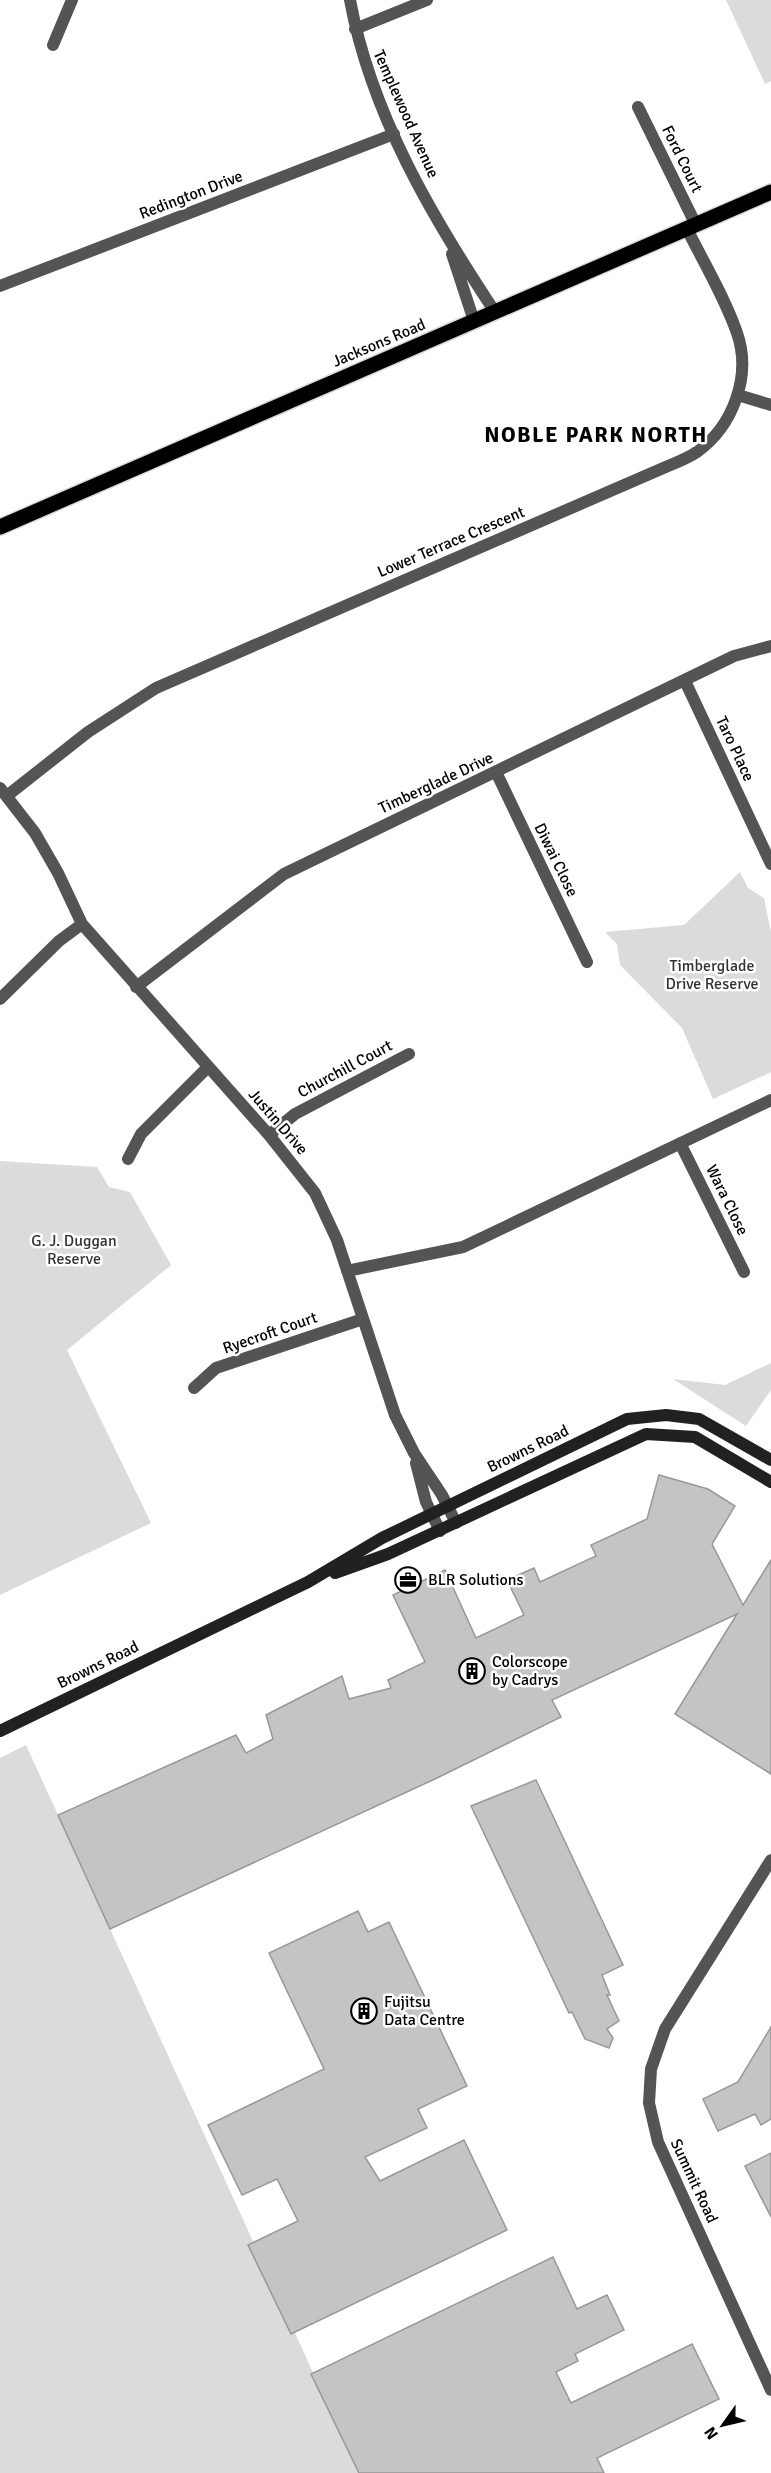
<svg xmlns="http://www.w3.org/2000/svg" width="771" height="2473" viewBox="0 0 771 2473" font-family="Signika,sans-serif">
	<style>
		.green { fill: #dbdbdb }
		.building { fill: #c4c4c4; stroke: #989898; stroke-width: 1.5 }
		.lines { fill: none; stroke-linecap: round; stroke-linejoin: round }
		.primary-casing { stroke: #dbdbdb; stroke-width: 18 }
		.street { stroke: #545454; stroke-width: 12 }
		.secondary { stroke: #212121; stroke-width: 12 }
		.primary { stroke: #000; stroke-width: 15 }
		.labels { text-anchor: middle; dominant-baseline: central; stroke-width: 5; stroke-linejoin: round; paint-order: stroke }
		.street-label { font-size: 16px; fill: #000; stroke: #fff }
		.park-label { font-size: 16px; fill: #323232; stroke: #fff }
		.poi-label { font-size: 16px; fill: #000; stroke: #fff; text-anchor: start }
		.district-label { font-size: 22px; font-weight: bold; letter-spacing: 1.5px; fill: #000; stroke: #fff }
	</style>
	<rect width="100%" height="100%" fill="#fff"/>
	<!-- green -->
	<path class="green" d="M726,0H771V81L765,84Z
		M740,872L748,888L764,898L771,932V1072L713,1099L682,1028L620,965L617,944L605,932L684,925Z
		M0,1161L97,1167L109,1187L130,1192L171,1265L67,1350L151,1523L0,1595Z
		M771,1363V1390L746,1426L673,1379L725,1385Z
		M26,1745L359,2473H0V1758Z"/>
	<!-- building -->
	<path class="building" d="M659,1475L708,1489L735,1506L712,1544L743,1605L771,1560V1774L675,1714L737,1614L552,1700L561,1717L437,1778L110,1929L58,1815L236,1735L246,1753L273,1739L266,1715L342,1676L349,1699L391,1688L388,1680L425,1662L393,1595L445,1570L476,1638L524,1615L507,1580L534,1568L540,1582L596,1556L591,1545L647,1519Z
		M536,1780L623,1965L602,1975L610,1995H607L619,2021L607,2029L613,2038L609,2048L585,2039L572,2012L569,2013L471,1806Z
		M358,1911L368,1932L389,1922L467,2086L418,2109L427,2128L365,2157L380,2181L464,2140L507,2230L291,2334L248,2245L298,2221L277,2179L242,2195L208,2125L324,2069L269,1953Z
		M771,2027V2119L761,2125L755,2114L718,2131L703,2099L738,2082Z
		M771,2153V2217L745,2166Z
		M553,2257L577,2309L607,2295L624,2330L575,2354L578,2361L556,2372L571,2403L692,2344L719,2399L597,2458L604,2473H359L311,2374Z"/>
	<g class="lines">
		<!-- primary casing -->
		<g class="primary-casing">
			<path id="primary" d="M0,527L771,192"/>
		</g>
		<!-- street -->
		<path class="street" d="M350,0C371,114 432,217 495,312
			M355,29L427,0
			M53,45L72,0
			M638,107L696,225
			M452,254L474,321
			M0,286L394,134
			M738,395L771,405
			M685,681L771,864
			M496,772L587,962
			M0,788L35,833L58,873L82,924L269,1135L315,1193L337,1240L395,1415L414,1453L442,1495L456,1523
			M8,795L88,732L156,688L668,466C678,462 688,458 697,452C733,426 752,376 737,333C725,298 704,263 687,229
			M136,987L284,874L734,656L771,646
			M0,999L59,941L82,924
			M269,1135L295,1114L409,1054
			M680,1143L744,1272
			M128,1159L141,1134L208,1067
			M347,1271L463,1247L771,1100
			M194,1388L216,1368L363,1319
			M416,1463L426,1502L440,1531
			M771,1860L665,2029L651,2069L649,2103L658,2142L771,2390"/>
		<!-- secondary -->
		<path class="secondary" d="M335,1573L388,1554L646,1434L695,1437L771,1482
			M0,1731L308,1582L382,1538L627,1419L666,1415L699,1419L771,1460"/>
		<!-- primary -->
		<use href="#primary" class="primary"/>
	</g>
	<!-- icons -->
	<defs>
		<g id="office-ring" transform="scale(1.35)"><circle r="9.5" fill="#fff" stroke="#000" stroke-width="1.5"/><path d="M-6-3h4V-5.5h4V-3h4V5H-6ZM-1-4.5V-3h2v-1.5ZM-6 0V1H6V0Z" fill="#000"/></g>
		<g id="building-ring" transform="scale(1.35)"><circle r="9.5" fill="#fff" stroke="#000" stroke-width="1.5"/><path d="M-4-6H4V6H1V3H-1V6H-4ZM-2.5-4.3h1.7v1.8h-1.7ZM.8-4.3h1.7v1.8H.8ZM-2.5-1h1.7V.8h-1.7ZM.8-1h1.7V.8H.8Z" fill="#000"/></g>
	</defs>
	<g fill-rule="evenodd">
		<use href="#office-ring" x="408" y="1580"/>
		<use href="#building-ring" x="472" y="1671"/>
		<use href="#building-ring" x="364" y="2011"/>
	</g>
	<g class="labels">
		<!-- street labels -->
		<g class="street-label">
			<text transform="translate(406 114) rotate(66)">Templewood Avenue</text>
			<text transform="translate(682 159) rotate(64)">Ford Court</text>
			<text transform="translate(191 195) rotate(-21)">Redington Drive</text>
			<text transform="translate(379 343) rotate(-23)">Jacksons Road</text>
			<text transform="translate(451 542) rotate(-23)">Lower Terrace Crescent</text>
			<text transform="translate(735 749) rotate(65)">Taro Place</text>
			<text transform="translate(436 783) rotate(-25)">Timberglade Drive</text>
			<text transform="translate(556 860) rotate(64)">Diwai Close</text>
			<text transform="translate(345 1069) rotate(-28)">Churchill Court</text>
			<text transform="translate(278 1122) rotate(49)">Justin Drive</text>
			<text transform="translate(727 1200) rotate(64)">Wara Close</text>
			<text transform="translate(270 1333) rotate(-19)">Ryecroft Court</text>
			<text transform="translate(528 1449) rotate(-26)">Browns Road</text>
			<text transform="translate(98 1665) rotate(-26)">Browns Road</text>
			<text transform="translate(694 2181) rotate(65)">Summit Road</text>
		</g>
		<!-- park labels -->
		<g class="park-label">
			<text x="712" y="966">Timberglade<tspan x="712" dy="18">Drive Reserve</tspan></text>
			<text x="74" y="1241">G. J. Duggan<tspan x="74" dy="18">Reserve</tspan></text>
		</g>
		<!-- poi labels -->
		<g class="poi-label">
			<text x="428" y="1580">BLR Solutions</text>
			<text x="492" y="1662">Colorscope<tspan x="492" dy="18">by Cadrys</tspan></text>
			<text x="384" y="2002">Fujitsu<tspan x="384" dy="18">Data Centre</tspan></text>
		</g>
		<!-- district labels -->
		<g class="district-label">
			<text x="596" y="434">NOBLE PARK NORTH</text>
		</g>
	</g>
	<!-- north arrow -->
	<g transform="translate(723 2425) rotate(236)" stroke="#ffffff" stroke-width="4.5" paint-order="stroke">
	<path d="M0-4.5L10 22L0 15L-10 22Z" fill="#000000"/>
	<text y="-9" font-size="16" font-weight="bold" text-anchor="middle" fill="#000000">N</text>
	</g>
</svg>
